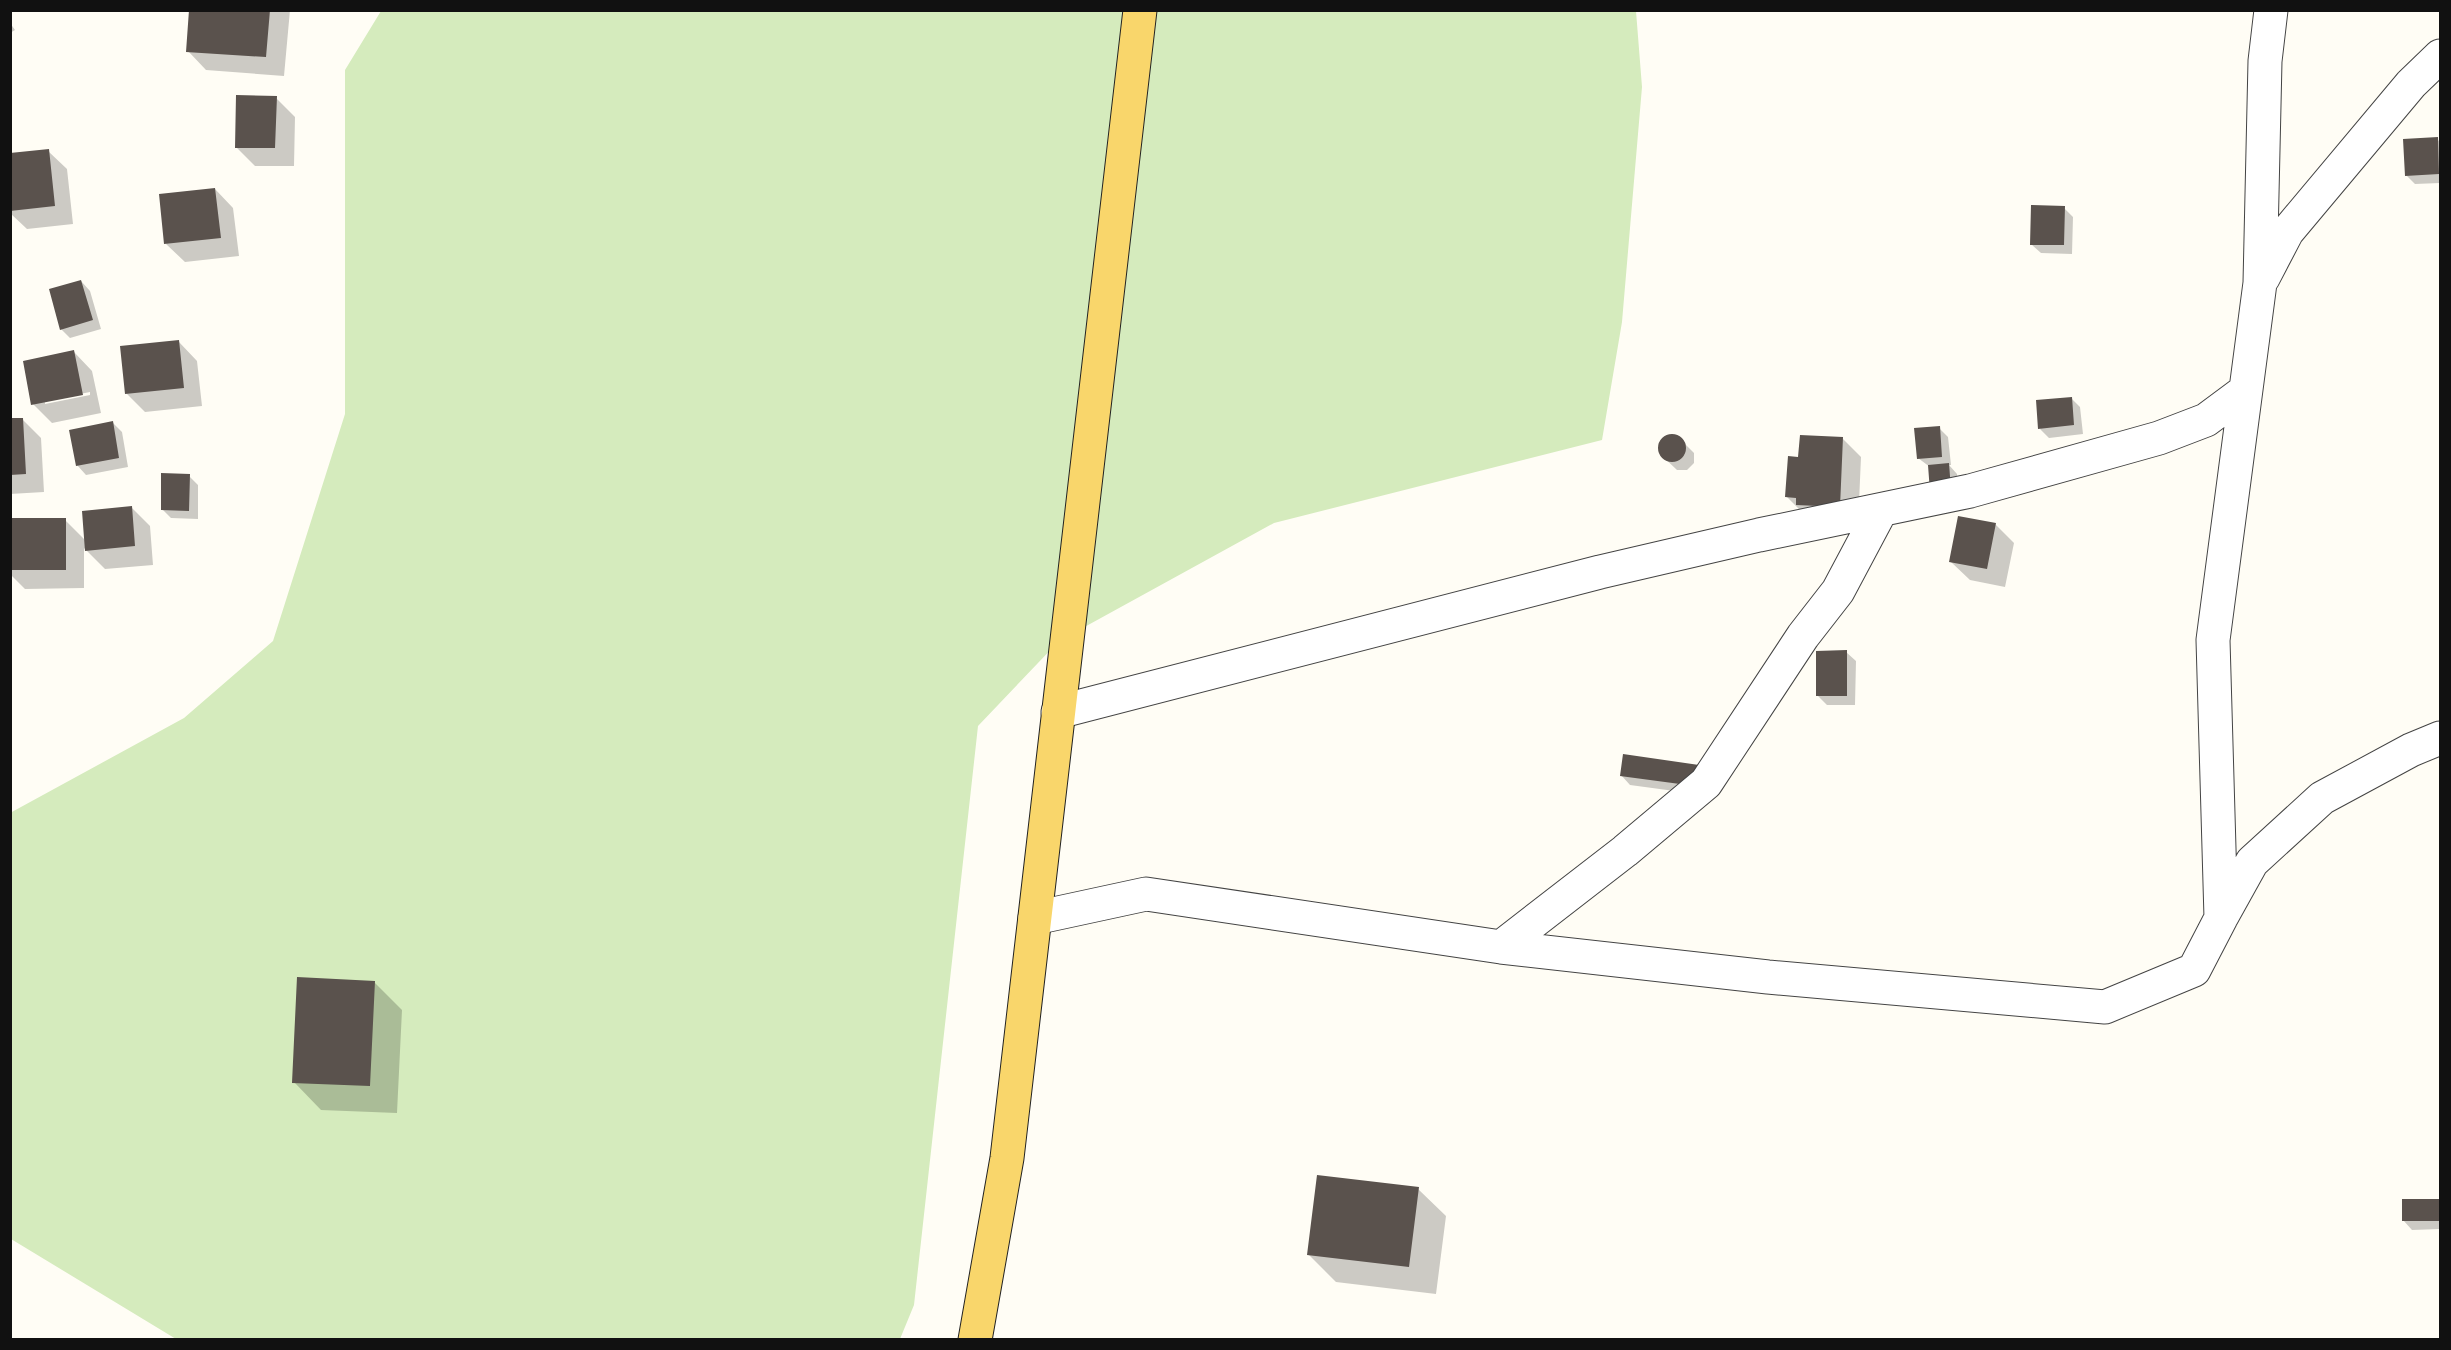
<svg xmlns="http://www.w3.org/2000/svg" width="2451" height="1350" viewBox="0 0 2451 1350" font-family="Lora,serif">
<rect width="100%" height="100%" fill="#fffdf5"/>
<path fill="#d5ebbd" d="M381,11H1636L1642,87L1622,322L1602,440L1274,523L1059,641L978,726L914,1305L900,1339H176L11,1239L10,813L184,718L273,641L345,414V70Z"/>
<path fill="#0003" fill-rule="evenodd" d="M191,10H290L284,76L206,70L188,51Z
M10,23L15,30L10,33Z
M276,98L295,117L294,166H255L236,147Z
M2437,139L2440,142V183L2415,184L2406,175Z
M48,151L67,169L73,224L27,229L10,213V155Z
M215,189L233,208L239,256L185,262L166,244Z
M2064,208L2073,217L2072,254L2041,253L2031,244Z
M81,281L90,291L101,329L70,338L61,329Z
M179,342L197,361L202,406L145,412L126,393Z
M74,352L92,371L101,413L52,423L33,404ZM90,392V395L45,404V401Z
M2071,398L2080,407L2083,434L2049,438L2040,429Z
M22,419L41,438L44,492L10,494V420Z
M113,423L122,432L128,467L86,475L77,465Z
M1939,428L1948,437L1951,465H1949L1957,474L1959,499L1930,467L1918,458Z
M1677,436L1694,453V463L1687,470H1677L1660,454V444L1667,437Z
M1842,438L1861,457L1858,526L1806,516L1787,497L1800,458Z
M189,476L198,485V519L171,518L162,509Z
M131,507L150,526L153,565L105,569L84,548V588L25,589L10,574V520H65L85,540Z
M1995,524L2014,543L2005,587L1970,580L1951,562Z
M1846,652L1856,661L1855,705H1827L1818,696Z
M1698,766L1704,795L1630,785L1621,775Z
M374,982L402,1010L397,1113L321,1110L294,1082Z
M1418,1189L1446,1216L1436,1294L1336,1282L1308,1254Z
M2440,1200V1229L2412,1230L2403,1220V1201Z"/>
<path fill="#5a524d" d="M189,10H270L266,57L186,52Z
M236,95L277,96L275,148H235Z
M2438,137L2439,174L2405,176L2403,139Z
M49,149L55,206L10,211V153Z
M215,188L221,238L164,244L159,194Z
M2031,205L2065,206L2064,245H2030Z
M81,280L93,320L60,330L49,289Z
M179,340L184,388L125,394L120,346Z
M74,350L83,395L31,405L23,361Z
M2072,397L2074,425L2038,429L2036,400Z
M10,418H23L26,474L10,475Z
M113,421L119,458L76,466L69,430Z
M1940,426L1942,457L1917,459L1914,428Z
M1658 448a14 14 0 1 1 28 0a14 14 0 1 1-28 0Z
M1800,435L1843,437L1840,507L1796,505V498L1785,497L1788,456L1798,457Z
M1949,463L1951,490L1930,492L1928,465Z
M161,473L190,474L189,511L161,510Z
M132,506L135,546L85,551L82,511Z
M1958,516L1996,523L1987,569L1949,562Z
M10,518H66V570H10Z
M1847,650V696H1816V651Z
M1623,754L1699,765L1695,786L1620,776Z
M297,977L375,981L370,1086L292,1083Z
M1317,1175L1419,1187L1409,1267L1307,1255Z
M2402,1199H2440V1221H2402Z"/>
<g fill="none" stroke-linecap="round" stroke-linejoin="round">
<defs>
<path id="minor" d="M2263,278L2287,232L2411,84L2440,56
M1058,712L1600,572L1759,535L1970,491L2159,438L2206,420L2245,391
M2222,916L2252,862L2322,798L2411,750L2440,738
M1035,918L1146,894L1501,947L1768,977L2105,1007L2194,970L2221,918L2213,640L2260,283L2265,61L2271,10
M1501,947L1625,851L1706,783L1803,636L1838,591L1880,512"/>
<path id="major" d="M975,1340L1007,1158L1140,10"/>
</defs>
<use href="#minor" stroke="#444" stroke-width="35"/>
<use href="#major" stroke="#222" stroke-width="35"/>
<use href="#minor" stroke="#fff" stroke-width="33"/>
<use href="#major" stroke="#f9d66b" stroke-width="33"/>
</g>
<rect width="2451" height="1350" fill="none" stroke="#111111" stroke-width="24"/>
</svg>
